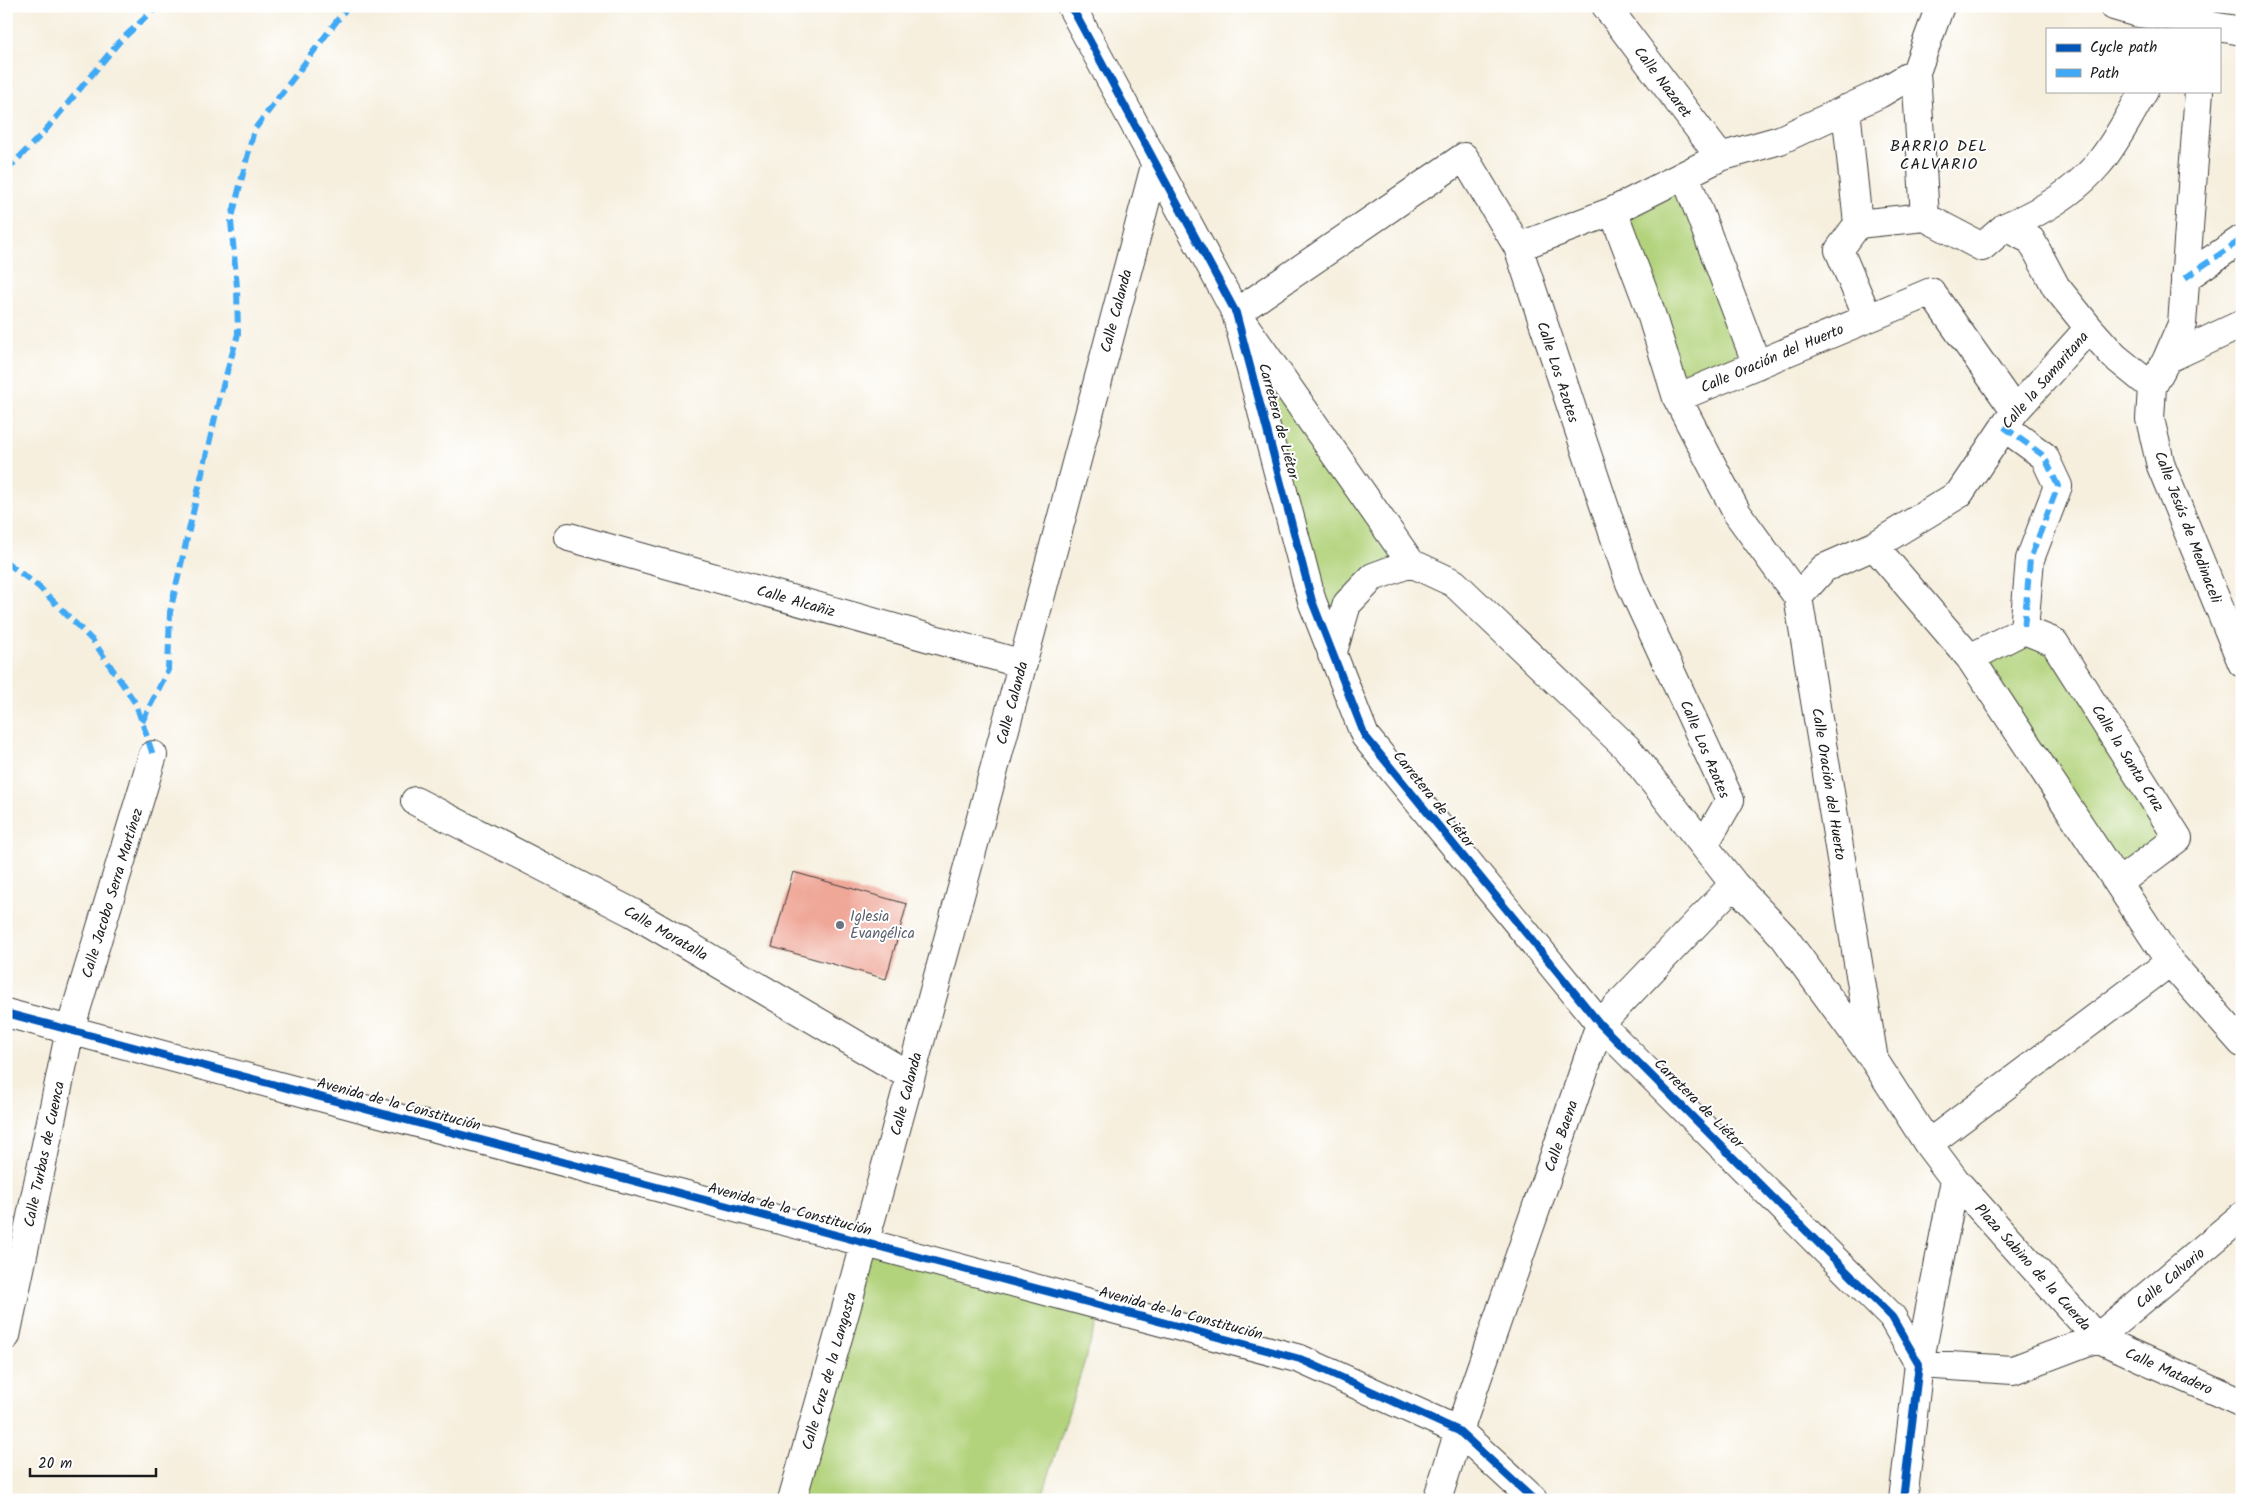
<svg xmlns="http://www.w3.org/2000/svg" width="2248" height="1506" viewBox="0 0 2248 1506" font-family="Kalam,sans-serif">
<rect width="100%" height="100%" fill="#fff"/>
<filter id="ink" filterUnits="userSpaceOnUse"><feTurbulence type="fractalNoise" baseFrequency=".02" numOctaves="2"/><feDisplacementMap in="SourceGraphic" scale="10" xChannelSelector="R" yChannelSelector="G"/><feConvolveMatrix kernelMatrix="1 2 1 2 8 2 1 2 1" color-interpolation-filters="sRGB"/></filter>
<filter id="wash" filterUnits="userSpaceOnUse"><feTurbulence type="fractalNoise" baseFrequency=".0096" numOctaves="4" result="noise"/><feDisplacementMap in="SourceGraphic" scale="20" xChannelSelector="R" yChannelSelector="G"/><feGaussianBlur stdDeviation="1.12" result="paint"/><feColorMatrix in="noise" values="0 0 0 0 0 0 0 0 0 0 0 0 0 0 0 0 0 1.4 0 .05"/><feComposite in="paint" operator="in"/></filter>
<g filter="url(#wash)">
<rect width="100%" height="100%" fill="#f6efde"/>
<path fill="#b2d37b" stroke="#67784c" d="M1685,175L1757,365L1677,398L1613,211Z
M1236,313L1411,563L1373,577L1332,655Z
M2024,630L2054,642L2178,838L2118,883L1970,658Z
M865,1243L1102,1306L1041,1500H792Z"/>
<g id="blocks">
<path fill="#efa798" d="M793,872L907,904L886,979L772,947Z"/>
</g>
</g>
<g filter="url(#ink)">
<use href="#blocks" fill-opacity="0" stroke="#3d3c39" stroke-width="1"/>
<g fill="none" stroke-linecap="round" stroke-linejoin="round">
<defs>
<path id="minor" d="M1071,6L1236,313L1312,601L1365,736L1600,1024L1892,1317L1919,1364L1903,1500
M1606,6L1720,157
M2114,6L2138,13L2186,18L2212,26L2242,31
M1916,72L1925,217
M2199,91L2182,324L2167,359L2152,387L2150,419L2161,466L2242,663
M1846,109L1858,224L1839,250L1868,318
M1685,175L1757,365
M1613,211L1648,304L1677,398L1737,513L1798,597L1874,1060L1928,1144L1955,1180
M1858,224L1925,217L1982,247L2005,227L2031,240L2056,287L2089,328
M2005,227C2039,213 2075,192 2099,163C2116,143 2130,114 2144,91
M1518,247L1613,211L1720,157L1780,140L1879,94L1916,72L1940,6
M2185,278L2242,239
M2167,359L2240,325L2242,327
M1677,398L1931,292L2015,411
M2004,427L2044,456L2058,486L2030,559L2024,630
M569,537L1023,664
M1874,546L1970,658L2170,962L2242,1043
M1411,563L1236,313L1464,157L1518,247L1630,583L1730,800L1704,845
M1798,597L1824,568L1874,546L1959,494L2015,411L2089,328L2114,356L2152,387
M1332,655L1347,604L1373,577L1411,563L1454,583L1627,748L1734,884L1784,937L1871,1056
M1970,658L2024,630L2054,642L2178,838L2118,883
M415,801L633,913L910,1076
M6,1013L1300,1359L1459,1431L1534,1500
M1928,1144L2170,962
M1955,1180L2097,1338L2013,1370L1919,1364Z
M2242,1216L2097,1338L2242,1403
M6,1336L70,1030L153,755
M792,1500C919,1055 1038,608 1156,162
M1437,1500L1459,1431L1600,1024L1734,884"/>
</defs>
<use href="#minor" stroke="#3d3c39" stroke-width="30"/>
<use href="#minor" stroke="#fff" stroke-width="28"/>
<path stroke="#3fa9f5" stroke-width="6" stroke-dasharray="12 6" stroke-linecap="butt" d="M6,171L44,132L119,42L158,6
M2185,278L2242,239
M2004,427L2044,456L2058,486L2030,559L2024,630
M6,562L38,586L94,642L136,704L153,755
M142,722L168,670L170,612L220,396L238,334L237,287L231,221L254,130L348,6"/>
<defs>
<path id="cycleway" d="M1071,6L1236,313L1312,601L1365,736L1600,1024L1892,1317L1919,1364L1903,1500
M6,1013L1300,1359L1459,1431L1534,1500"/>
</defs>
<use href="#cycleway" stroke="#fff" stroke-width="11"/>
<use href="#cycleway" stroke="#0057b8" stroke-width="8"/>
</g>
</g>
<circle fill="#6b7280" stroke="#fff" stroke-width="2" cx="840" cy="925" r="5"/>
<g text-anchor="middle" stroke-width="4" stroke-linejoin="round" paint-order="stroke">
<g font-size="15" fill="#1c1c1c" stroke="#fff">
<text transform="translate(1663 82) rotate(53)" y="5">Calle Nazaret</text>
<text transform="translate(1116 311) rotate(-75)" y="5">Calle Calanda</text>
<text transform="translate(1772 358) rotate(-23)" y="5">Calle Oración del Huerto</text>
<text transform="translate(1558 372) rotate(72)" y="5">Calle Los Azotes</text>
<text transform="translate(2045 380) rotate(-49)" y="5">Calle la Samaritana</text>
<text transform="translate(1279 421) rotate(75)" y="5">Carretera de Liétor</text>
<text transform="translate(2188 527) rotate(69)" y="5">Calle Jesús de Medinaceli</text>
<text transform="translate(796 601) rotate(16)" y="5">Calle Alcañiz</text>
<text transform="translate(1012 703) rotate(-75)" y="5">Calle Calanda</text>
<text transform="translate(1705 749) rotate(67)" y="5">Calle Los Azotes</text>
<text transform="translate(2128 758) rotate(58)" y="5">Calle la Santa Cruz</text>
<text transform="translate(1829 784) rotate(81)" y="5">Calle Oración del Huerto</text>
<text transform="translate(1434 799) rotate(51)" y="5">Carretera de Liétor</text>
<text transform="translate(112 893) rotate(-73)" y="5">Calle Jacobo Serra Martínez</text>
<text transform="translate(666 933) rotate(30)" y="5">Calle Moratalla</text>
<text transform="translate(906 1094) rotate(-75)" y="5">Calle Calanda</text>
<text transform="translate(1699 1103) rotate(45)" y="5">Carretera de Liétor</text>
<text transform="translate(399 1104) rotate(15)" y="5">Avenida de la Constitución</text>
<text transform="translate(1561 1136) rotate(-71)" y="5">Calle Baena</text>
<text transform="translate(44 1154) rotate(-78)" y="5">Calle Turbas de Cuenca</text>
<text transform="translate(790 1209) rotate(15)" y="5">Avenida de la Constitución</text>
<text transform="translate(2033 1267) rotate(48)" y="5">Plaza Sabino de la Cuerda</text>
<text transform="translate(2170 1278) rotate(-40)" y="5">Calle Calvario</text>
<text transform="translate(1181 1313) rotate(15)" y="5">Avenida de la Constitución</text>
<text transform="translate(829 1371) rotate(-74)" y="5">Calle Cruz de la Langosta</text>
<text transform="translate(2169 1371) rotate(24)" y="5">Calle Matadero</text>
</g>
<g font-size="15" fill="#5b616d" stroke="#fff" text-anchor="start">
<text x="850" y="921">Iglesia<tspan x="850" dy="17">Evangélica</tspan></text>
</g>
<g font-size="16" letter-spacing="1" fill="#1c1c1c" stroke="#fff">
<text x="1939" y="151">BARRIO DEL<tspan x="1939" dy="18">CALVARIO</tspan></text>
</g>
</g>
<rect width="2248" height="1506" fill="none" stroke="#fff" stroke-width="25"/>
<rect x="2046" y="28" width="175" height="65" fill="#ffffff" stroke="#a4a4a4"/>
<rect x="2056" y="44" width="25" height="8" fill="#0057b8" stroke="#a4a4a4"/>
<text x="2090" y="52" font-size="15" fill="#1c1c1c">Cycle path</text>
<rect x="2056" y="69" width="25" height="8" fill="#3fa9f5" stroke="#a4a4a4"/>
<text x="2090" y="78" font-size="15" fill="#1c1c1c">Path</text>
<path d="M30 1468v8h126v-8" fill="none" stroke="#1c1c1c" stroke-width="2.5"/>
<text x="38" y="1468" font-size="15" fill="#1c1c1c" stroke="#ffffff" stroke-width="4" paint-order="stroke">20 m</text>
</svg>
